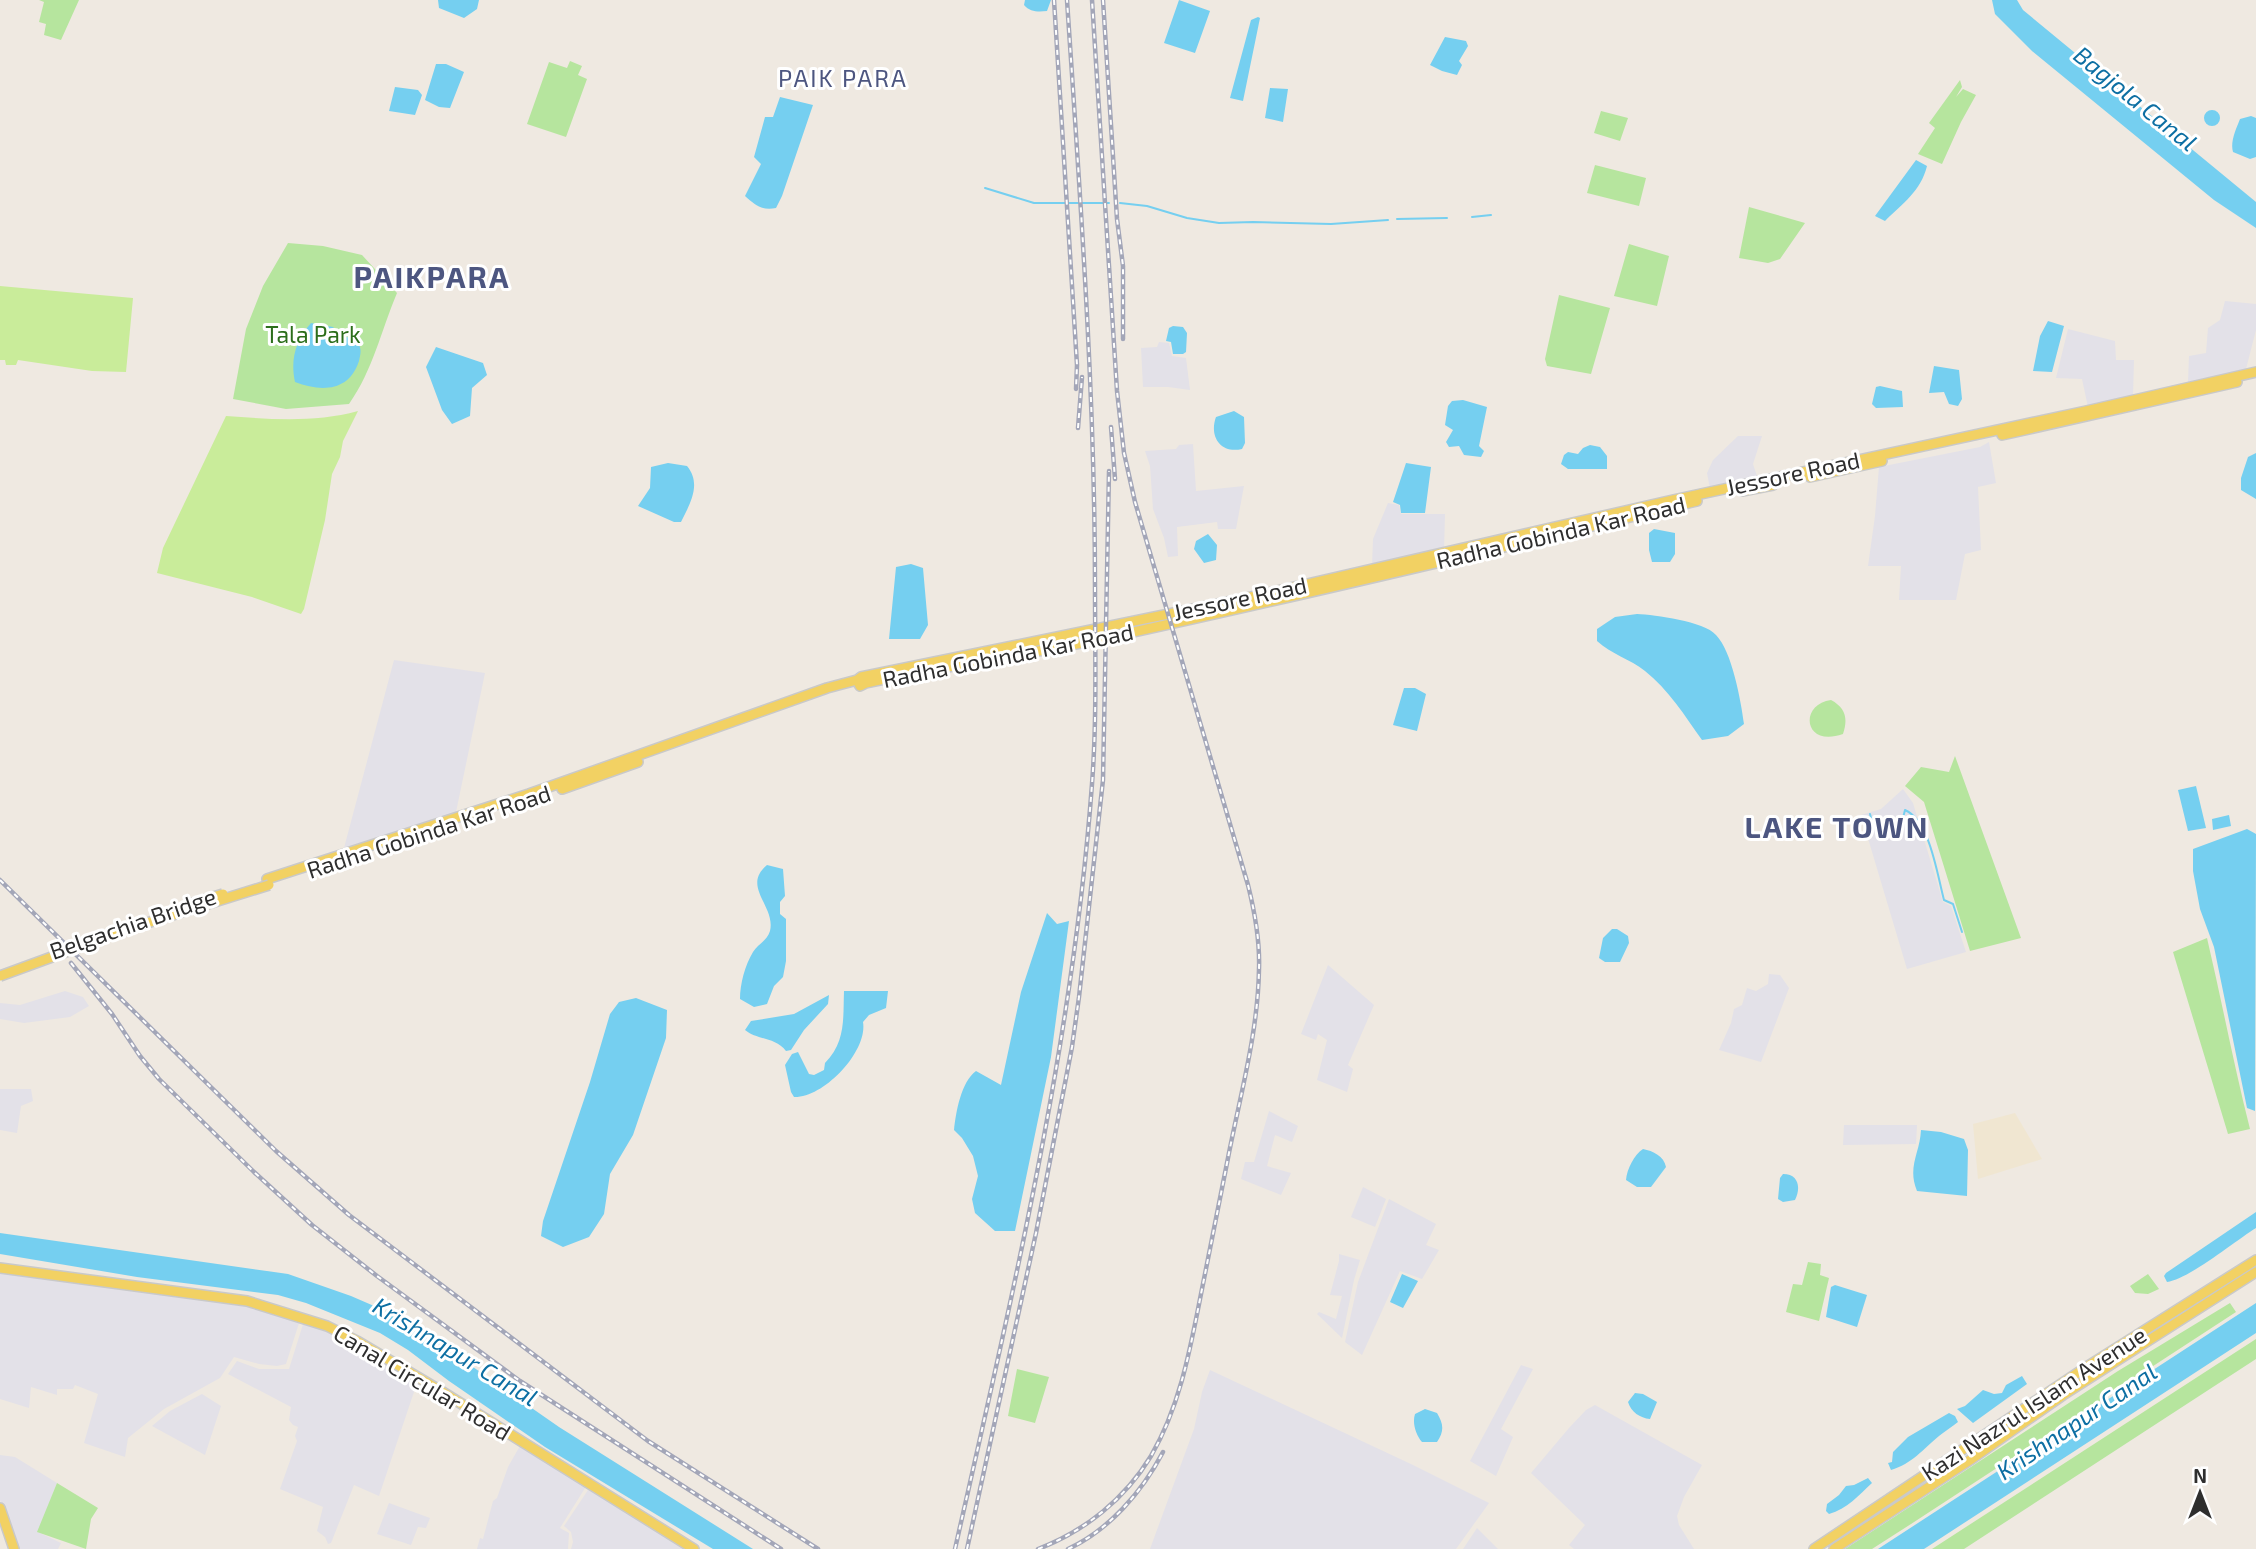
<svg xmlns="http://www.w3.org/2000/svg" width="2256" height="1549" viewBox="0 0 2256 1549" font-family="'Exo 2',sans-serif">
<rect width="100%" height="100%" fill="#efe9e1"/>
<path fill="#e3e1e8" d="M2225,301L2256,304V330L2246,369L2188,382L2189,356L2206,353L2208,328L2220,320Z
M2068,329L2115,341L2116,360H2134L2133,396L2088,407L2082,379L2056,378Z
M1159,342L1169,343L1172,356L1186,358L1190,390L1168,387H1143L1141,348L1157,347Z
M1738,436H1762L1753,464L1758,479L1710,489L1707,473L1713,460Z
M1989,442L1996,483L1978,487L1981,550L1965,554L1956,600H1899L1901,566H1868L1875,516L1879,467L1980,447Z
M1193,444L1196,491L1244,486L1236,529H1218L1217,522L1177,527L1178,556L1168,557L1164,538L1153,509L1150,466L1145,451L1176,449L1179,445Z
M1388,503L1399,505L1401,514H1445L1444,551L1372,567L1373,539Z
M394,660L485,673L456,812L344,848Z
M1903,789L1913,803L1943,902L1951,906L1966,952L1907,969L1861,815L1881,809Z
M1328,965L1374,1005L1348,1065L1353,1069L1347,1092L1317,1080L1327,1040L1318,1034L1316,1040L1301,1034Z
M1769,974L1780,975L1789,988L1761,1062L1719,1050L1731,1023L1734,1009L1742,1005L1747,988L1756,991L1768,984Z
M65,991L83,997L89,1006L70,1017L24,1023L0,1019V1003L20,1005Z
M0,1089H31L33,1101L21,1106L17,1133L0,1130Z
M1269,1111L1298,1126L1292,1142L1275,1135L1267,1166L1291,1173L1281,1195L1241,1179L1245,1162H1254Z
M1844,1125H1917L1916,1144L1843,1145Z
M1363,1187L1386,1199L1375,1227L1351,1217Z
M1389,1199L1436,1224L1426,1245L1439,1250L1422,1279L1400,1271L1362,1355L1345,1342L1358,1282Z
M1339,1254L1360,1260L1354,1280L1342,1338L1317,1314L1319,1312L1336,1319L1342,1296L1330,1295L1339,1261Z
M0,1271L246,1304L300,1320L286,1364L277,1366L259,1364L234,1357L220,1378L164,1409L128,1438L125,1457L84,1443L98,1394L75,1385L73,1389H57V1395L31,1387L29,1408L0,1399Z
M304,1321L334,1331L418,1380L379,1496L354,1485L331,1543L328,1544L325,1537L317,1531L323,1507L280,1489L297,1441L295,1436L298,1427L293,1425L289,1420L291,1407L228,1374L237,1361L259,1369H289Z
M1521,1365L1533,1369L1501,1429L1513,1437L1496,1476L1470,1461Z
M1210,1370L1413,1465L1489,1503L1456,1549H1150L1194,1429L1202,1392Z
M202,1394L221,1406L205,1455L152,1426L170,1411Z
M1595,1405L1702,1465L1684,1497L1677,1516L1679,1525L1694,1549H1574L1569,1545L1585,1525L1531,1473L1569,1428L1586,1410Z
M521,1444L587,1485L560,1528L569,1533L568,1549H477L480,1538L483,1539L493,1501L497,1498L508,1467Z
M0,1455L15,1457L57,1483L38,1532L61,1543L58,1549H17L0,1500Z
M590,1487L690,1549H571L573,1542L571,1532L564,1526Z
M389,1503L430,1518L426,1528L418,1527L411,1545L377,1534Z
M1477,1528L1498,1549H1463Z"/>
<path fill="#f0e6d1" d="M2015,1113L2042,1159L1978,1179L1973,1124Z"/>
<path fill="#b6e59e" d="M39,0H79L61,40L44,35L46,24L39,22L44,2Z
M570,61L582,66L578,75L587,79L566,137L527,124L549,62L567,68Z
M1960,80L1962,87L1956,97L1963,89L1976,95L1961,122L1942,164L1918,154L1935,128L1929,123Z
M1601,111L1628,118L1620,141L1594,133Z
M1595,165L1646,178L1639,206L1587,193Z
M1749,207L1805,223L1780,259L1768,263L1739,258Z
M288,243L323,246L362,255L397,293C381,331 373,370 349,404L286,409L233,399L246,329L263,286Z
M1629,244L1669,256L1657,306L1614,296Z
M1559,295L1610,308L1591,374L1547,366L1545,359Z
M1831,700C1846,708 1848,719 1843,734C1803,748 1799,704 1831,700Z
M1955,756L2021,938L1970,951L1924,802L1905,786L1921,767L1949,772Z
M2207,938C2222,1002 2234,1066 2250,1129L2228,1134L2173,952Z
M1808,1262L1821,1264L1820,1275L1829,1278L1819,1321L1786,1312L1793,1284L1802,1285Z
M2148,1274L2159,1289L2148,1294L2135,1293L2130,1286Z
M2230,1303L2236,1312L1911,1524L1872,1549H1845L2118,1371Z
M2256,1339V1359L1964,1549H1932Z
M1017,1369L1049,1377L1035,1423L1008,1416Z
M57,1483L98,1508L91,1519L86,1549L37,1532Z"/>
<path fill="#c9ec9a" d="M0,286L133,298L126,372L92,371L18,360L16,365H6L5,360H0Z
M358,411L343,441L340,457L332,474L325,520L304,609L301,614L252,597L157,573L163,548L226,416C270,419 314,423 358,411Z"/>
<path fill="#75cff0" d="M438,0H479L477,9L464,18L439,8Z
M1025,0H1051L1047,11C1038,12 1030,12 1024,5Z
M1179,0L1210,11L1195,53L1164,43Z
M1992,0H2017L2023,10L2256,202V228L2214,200L2032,51L1995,14Z
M1258,17L1260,18L1243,101L1230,98L1251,20Z
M1445,37L1466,41L1468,46L1459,61L1462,65L1457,75L1442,71L1430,65Z
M436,64H446L464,72L450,108L439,107L425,100Z
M395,87L418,90L422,95L415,115L389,111Z
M1270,88L1288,89L1283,122L1265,118Z
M780,97L813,105L782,196L776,208C762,211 755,205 745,196L761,164L754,157L765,117H773Z
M2204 118a8 8 0 1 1 16 0a8 8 0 1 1-16 0Z
M2251,116L2256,118V157L2250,159L2233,152C2230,142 2236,129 2240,119Z
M1916,160L1927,166C1921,191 1902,204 1885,221L1875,216Z
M2048,321L2064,326L2052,372L2033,371L2040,336Z
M311,323L333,327C342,339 354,336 359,345C362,351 360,355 359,361C349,392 321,392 295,382C290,359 296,340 311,323Z
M1173,326L1183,327L1187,333L1186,352L1183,354H1173L1171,342L1166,341L1169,328Z
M436,347L483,363L487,375L472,388L470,416L452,424L442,410L426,367Z
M1934,366L1959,370L1962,399L1958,406L1949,404L1944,392L1929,393Z
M1880,386L1902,391L1903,407L1876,408L1872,404L1876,387Z
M1463,400L1487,407L1479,446L1484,451L1481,457L1464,455L1459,446L1449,447L1446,442L1453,430L1445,425L1448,406L1452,401Z
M1234,411L1244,417L1245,443L1242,449C1220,454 1209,436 1216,417Z
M1590,445L1600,447L1607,456V469H1568L1561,464L1564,455L1568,452L1578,454L1583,448Z
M2256,453V499L2241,490V478L2248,457Z
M668,463L687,466C702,484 690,504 681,522H674L638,506L650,488L651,467Z
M1406,463L1431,467L1425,513H1401L1400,505L1393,502Z
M1654,529L1675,533V554L1670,562H1652L1649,550V533Z
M1208,534L1217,545L1216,560L1204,563L1194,549L1196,541Z
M911,564L923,568L928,625L920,639H889L896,567Z
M1637,614C1655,615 1704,621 1716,635C1732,651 1741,701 1744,724L1728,736L1702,740C1685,716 1668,689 1645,671C1630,659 1611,654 1597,641V629L1615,617Z
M1404,688H1415L1426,694L1417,731L1393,725Z
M2196,786L2206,828L2188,831L2178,790Z
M2229,815L2231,826L2213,830L2212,819Z
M2247,829L2256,834L2255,1111L2247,1108L2214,947L2200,909L2193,871V849Z
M767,865L783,869L785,896L780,902V914L786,919V961L783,977L774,986L767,1004L754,1007L740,999C740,984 745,965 753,952C758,944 767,941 770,931C776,906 741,887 767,865Z
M1047,913L1057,924L1069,921L1051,1057L1015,1231H995L975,1213L972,1199L978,1176L973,1156L962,1138L954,1130C956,1112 961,1082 976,1071L1001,1085L1021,992Z
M1612,929H1617L1628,936L1629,943L1620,962H1605L1599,958L1603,938Z
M844,991H888L886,1008L869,1015L863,1022C868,1051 824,1098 794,1097L791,1092L785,1065L792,1054L798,1052L809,1074L814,1075L824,1070L825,1063C846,1042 843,1018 844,991Z
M829,995L828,1004L804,1030L791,1050L786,1051C775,1037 757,1040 745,1030L751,1021L794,1014Z
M636,998L667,1010L666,1038L633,1135L610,1174L604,1214L589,1237L563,1247L541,1236L543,1221L590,1082L610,1014L619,1002Z
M1921,1130L1941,1132L1964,1139L1968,1150L1967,1196L1917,1191C1907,1167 1920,1153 1921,1130Z
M1643,1149C1653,1151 1664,1156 1666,1167L1651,1187H1637L1626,1180C1627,1169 1634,1155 1643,1149Z
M1783,1174C1799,1174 1801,1188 1795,1200L1783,1202L1778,1199L1780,1178Z
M2256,1212V1228C2235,1241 2189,1279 2167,1282L2164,1276L2166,1273Z
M0,1233L288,1274L351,1296L381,1309L437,1342L559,1427L753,1549H713L545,1447L449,1381L408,1350L380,1333L306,1303L278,1295L137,1277L0,1254Z
M1402,1274L1418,1281L1403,1308L1390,1302Z
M1835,1285L1867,1295L1857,1327L1826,1317L1831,1287Z
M2256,1303V1333L1924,1549H1878Z
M2022,1376L2027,1384L1973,1423L1957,1409L1965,1406L1983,1390L1994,1394L2002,1393L2006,1385Z
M1635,1393L1643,1394L1657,1402L1650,1419C1640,1418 1631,1412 1628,1402Z
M1425,1409L1437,1413C1444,1425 1444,1431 1437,1442H1422C1416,1435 1412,1423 1415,1414Z
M1949,1413L1955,1416L1958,1422C1952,1427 1945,1431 1939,1436C1923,1449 1912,1464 1891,1470L1888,1463L1892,1462L1893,1452L1908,1437Z
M1868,1478L1872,1483C1859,1495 1847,1509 1829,1514L1826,1511L1827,1504L1839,1495L1846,1486L1854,1485Z"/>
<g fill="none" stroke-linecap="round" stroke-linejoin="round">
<path stroke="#75cff0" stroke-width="2" d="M985,188L1034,203H1109
M1120,203L1147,206L1187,218L1219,223L1253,222L1331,224L1388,220
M1472,217L1491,215
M1397,219L1447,218
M1870,814L1872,822L1879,825L1903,818L1905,810C1930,821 1937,874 1944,900L1953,904L1962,932"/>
<defs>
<path id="major" d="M2002,435L2237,382
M1810,477L1882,461
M1742,491L1773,485
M866,683L860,686L857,680L861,677L1242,599L1673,500L2086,411L2256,372
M866,683C950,664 1036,654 1120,635C1313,593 1505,547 1697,501
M562,789L638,762
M267,879L529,794L827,688L857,680
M0,1268L247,1301L327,1326L357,1341L441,1391L694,1549
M0,1508L14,1549
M1814,1549L2088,1366L2256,1260
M1834,1549L1970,1460L2063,1395L2256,1272"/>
</defs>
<use href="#major" stroke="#c9c9c9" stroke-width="12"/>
<use href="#major" stroke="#f2d163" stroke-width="9"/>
<defs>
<path id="rail" d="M1054,0L1077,365L1076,389
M1103,0L1117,219L1123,266V339
M1111,427L1115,479
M1078,428L1082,377
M0,880L276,1151L349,1215L648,1441L818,1549
M71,963L112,1014L140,1056L159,1079L254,1172L312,1225L377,1276L520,1381L781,1549
M955,1549C1012,1296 1073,1043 1092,784C1097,719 1095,653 1095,588C1095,392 1080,196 1067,0
M967,1549L1036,1233L1072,1047L1079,997L1103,780L1109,471
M1038,1549C1085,1531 1125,1499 1151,1456C1180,1406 1190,1350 1201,1294C1210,1249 1219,1204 1228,1158C1240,1096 1258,1033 1259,969C1260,941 1255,913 1248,885L1135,502L1124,453L1117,391L1092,0
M1068,1549C1109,1530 1142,1492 1163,1452"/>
</defs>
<use href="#rail" stroke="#a3a6b8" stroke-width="4.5"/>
<use href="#rail" stroke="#fff" stroke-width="2" stroke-dasharray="5" stroke-linecap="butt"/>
<defs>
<path id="major-bridge" d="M187,905L223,894
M0,976L131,928L269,885"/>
</defs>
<use href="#major-bridge" stroke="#c9c9c9" stroke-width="12" stroke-linecap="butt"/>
<use href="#major-bridge" stroke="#f2d163" stroke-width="9"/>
</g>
<g text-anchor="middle" stroke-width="6" stroke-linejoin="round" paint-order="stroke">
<g font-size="23" fill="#2c6e1b" stroke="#fff">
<text x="313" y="343">Tala Park</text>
</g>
<g font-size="23" fill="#2e2e2e" stroke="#fff">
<text transform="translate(1793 474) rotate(-12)" y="8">Jessore Road</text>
<text transform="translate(1561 533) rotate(-13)" y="8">Radha Gobinda Kar Road</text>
<text transform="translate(1240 599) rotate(-12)" y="8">Jessore Road</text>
<text transform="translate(1008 656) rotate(-11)" y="8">Radha Gobinda Kar Road</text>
<text transform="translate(429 832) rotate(-18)" y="8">Radha Gobinda Kar Road</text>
<text transform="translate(133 924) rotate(-19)" y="8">Belgachia Bridge</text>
<text transform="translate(422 1383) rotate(31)" y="8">Canal Circular Road</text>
<text transform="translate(2034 1404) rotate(-33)" y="8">Kazi Nazrul Islam Avenue</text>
</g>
<g font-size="24" letter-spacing="2" fill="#4d5680" stroke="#fff">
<text x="843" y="87">PAIK PARA</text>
</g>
<g font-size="24" font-style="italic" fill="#0d6fa3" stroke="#fff">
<text transform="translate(2135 99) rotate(39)" y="8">Bagjola Canal</text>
<text transform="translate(455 1352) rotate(31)" y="8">Krishnapur Canal</text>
<text transform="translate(2077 1422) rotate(-34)" y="8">Krishnapur Canal</text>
</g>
<g font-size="30" font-weight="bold" letter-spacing="2" fill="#4d5680" stroke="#fff">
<text x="432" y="288">PAIKPARA</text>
<text x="1837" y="838">LAKE TOWN</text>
</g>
</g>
<g transform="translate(2200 1493)" stroke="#ffffff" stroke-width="5" paint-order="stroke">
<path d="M0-5L12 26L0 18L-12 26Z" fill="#2e2e2e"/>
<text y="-10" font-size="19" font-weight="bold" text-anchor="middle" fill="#2e2e2e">N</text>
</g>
</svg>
